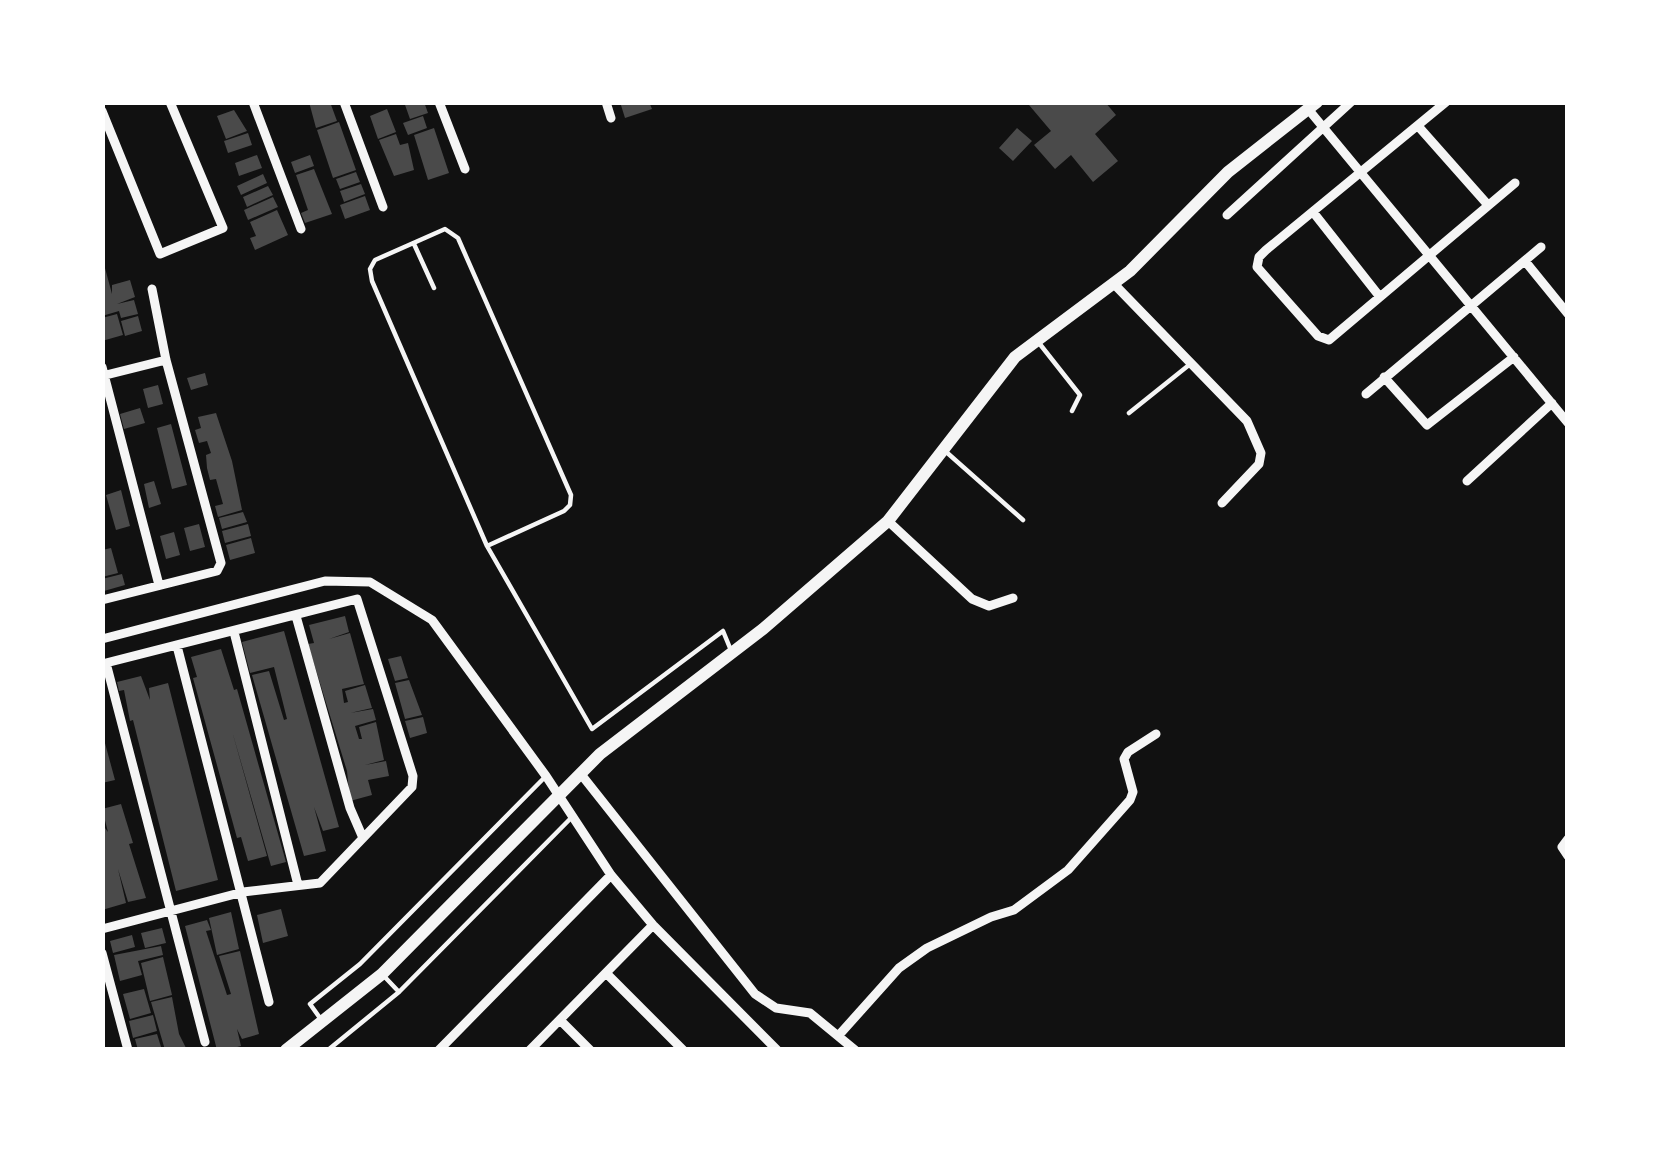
<svg xmlns="http://www.w3.org/2000/svg" width="1670" height="1152" viewBox="0 0 1670 1152" font-family="'Varela Round',sans-serif">
<rect width="100%" height="100%" fill="#111"/>
<path fill="#4a4a4a" d="M309,102H330L337,121L316,128Z
M404,102H424L428,113L410,119Z
M620,102H649L652,109L625,118Z
M1033,102H1105L1116,115L1095,134L1118,161L1093,182L1071,155L1055,169L1034,145L1051,131L1029,105Z
M387,109L396,132L378,139L370,116Z
M234,110L247,131L226,139L217,116Z
M423,116L427,128L408,135L403,123Z
M339,122L356,170L333,178L317,130Z
M434,128L449,173L428,180L414,135Z
M1017,128L1032,141L1013,161L999,148Z
M248,133L252,145L228,153L224,141Z
M396,134L400,145L408,143L414,170L394,176L379,140Z
M257,155L262,168L239,176L235,163Z
M310,155L314,166L295,173L291,162Z
M314,169L332,214L305,223L301,213L308,210L296,175Z
M356,172L360,182L340,189L336,179Z
M263,174L267,183L241,195L237,186Z
M361,184L365,194L344,202L340,191Z
M268,186L273,195L247,207L243,197Z
M365,196L370,210L345,219L340,205Z
M273,197L278,207L248,220L244,210Z
M277,210L288,235L255,250L250,238L256,236L250,222Z
M102,257L112,294V285L130,280L135,297L117,304L134,300L138,314L121,318L119,311L102,316Z
M117,314L123,335L102,341V318Z
M138,316L142,331L125,336L121,321Z
M205,373L208,385L191,390L187,378Z
M158,385L163,404L148,408L143,389Z
M140,408L145,423L124,429L120,414Z
M216,413L232,461L242,510L218,517L215,506L223,504L216,479L210,480L207,468L206,455L211,453L207,441L199,443L195,430L201,428L198,417Z
M171,424L187,485L172,489L157,428Z
M154,481L161,504L149,508L144,484Z
M121,490L130,526L116,530L106,495Z
M243,512L247,522L222,529L219,518Z
M199,524L205,547L190,551L184,528Z
M248,524L251,536L225,543L222,531Z
M174,532L180,555L166,559L160,536Z
M251,538L255,553L230,560L226,545Z
M111,548L118,573L102,577V550Z
M122,574L125,585L104,591L102,579Z
M345,616L349,632L329,639L350,633L364,684L342,689L344,703L348,702L345,691L365,685L372,708L350,713L373,709L376,720L355,726L359,739H362L359,727L376,722L384,760L365,765L386,761L389,776L368,780L372,795L350,801L347,771L308,644L314,643L309,625Z
M284,631L339,827L323,831L314,807L326,851L304,856L252,675L269,671L284,720L287,719L274,667L250,673L242,642Z
M221,649L234,690L237,689L286,862L271,866L232,731L267,856L248,861L241,837L237,838L193,678L197,677L191,657Z
M401,656L408,678L395,681L388,659Z
M141,676L150,700L149,688L168,683L218,880L176,891L133,720L130,721L124,690L119,691L117,682Z
M409,680L422,715L405,719L395,683Z
M423,717L427,733L410,738L405,721Z
M102,732L115,780L102,783Z
M121,804L133,843L129,844L146,898L128,902L118,869L126,903L102,910V824L108,832L102,809Z
M281,909L288,936L263,943L257,915Z
M231,912L239,949L217,955L209,918Z
M207,920L211,930L206,931L227,995L231,994L219,956L240,951L259,1034L242,1039L237,1029L241,1046L226,1050H217L185,926Z
M162,928L166,943L145,948L141,933Z
M132,935L135,947L113,953L110,941Z
M161,946L163,955L138,961L142,975L120,981L114,955Z
M163,957L172,995L150,1001L141,963Z
M144,989L151,1013L130,1019L123,994Z
M172,997L179,1034L187,1050H165L151,1002Z
M153,1015L157,1031L133,1038L129,1021Z
M157,1034L162,1050H138L135,1039Z"/>
<g fill="none" stroke-linecap="round" stroke-linejoin="round">
<path stroke="#f5f5f5" stroke-width="4.5" d="M414,244L434,288
M1039,343L1080,395L1072,411
M1129,413L1189,365
M944,450L1023,520
M487,546L564,511L570,505L571,495L458,238L445,229L375,260L370,269L372,281L487,546L592,729L723,631L730,648
M382,974L399,992
M320,1018L310,1004L360,964L544,778
M328,1050L399,992L572,817"/>
<path stroke="#f5f5f5" stroke-width="9" d="M253,102L301,229
M344,102L383,207
M439,102L465,169
M606,102L611,118
M1446,102L1266,250L1259,257L1257,267L1318,336L1329,340L1515,183
M1308,109L1568,423
M102,111L160,254L223,228L170,102
M1418,126L1488,205
M1313,212L1380,297
M1227,215L1351,102
M1525,261L1568,314
M1114,284L1247,421L1261,453L1259,464L1222,503
M102,367L159,585
M102,376L166,360
M1384,377L1427,425L1514,357
M1366,394L1541,247
M1467,481L1552,403
M888,521L972,599L989,606L1013,598
M102,600L217,571L221,563L166,360L152,289
M296,616L350,808L363,838
M234,632L298,885
M102,639L325,581L370,582L432,620L546,776L611,875L653,925L777,1050
M177,646L269,1002
M106,663L205,1042
M102,664L357,599L413,776L412,787L320,883L243,892L102,929
M580,773L755,994L776,1008L810,1013L855,1050
M1568,839L1562,847L1568,856
M102,953L128,1050
M606,973L683,1050
M560,1020L590,1050
M839,1035L899,968L927,948L991,917L1014,910L1068,870L1130,800L1133,792L1124,759L1128,752L1156,734
M439,1050L611,875
M530,1050L653,925"/>
<path stroke="#f5f5f5" stroke-width="12" d="M286,1050L382,974L600,754L763,629L888,521L1015,357L1130,271L1228,172L1317,102"/>
</g>
<rect width="1670" height="1152" fill="none" stroke="#ffffff" stroke-width="210"/>
</svg>
